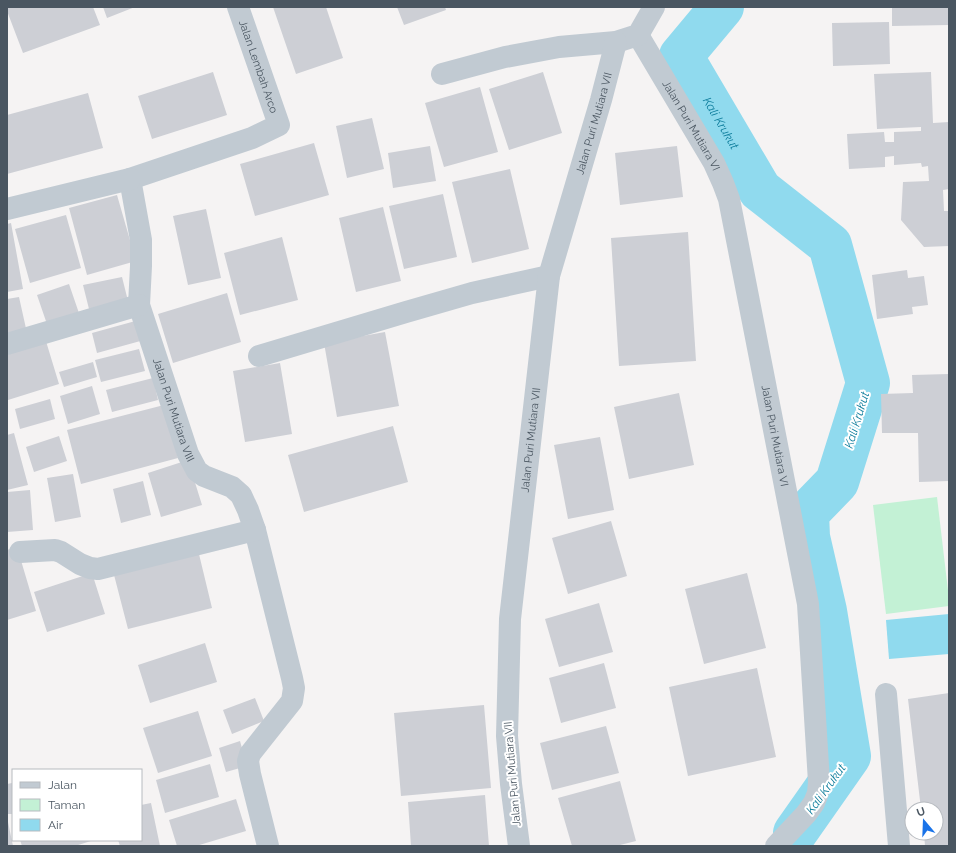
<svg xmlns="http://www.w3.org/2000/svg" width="956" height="853" viewBox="0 0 956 853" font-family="Raleway,sans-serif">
<rect width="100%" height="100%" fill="#f5f3f3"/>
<path fill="#c3f1d5" d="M937,497L949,599V606L886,614L873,505Z"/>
<path fill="#90daee" d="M949,614V654L889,659L886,620Z"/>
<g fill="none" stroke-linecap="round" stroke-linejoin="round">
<path stroke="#90daee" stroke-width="44" id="s1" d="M722,7L681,56L760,190L830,245L868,383L837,482L807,513L808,537L825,611L849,756L795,833"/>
</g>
<path fill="#cdcfd5" d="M7,7H93L100,25L23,53L7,11Z
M103,7H135L107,18Z
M273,7H326L343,58L296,74Z
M397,7H445L446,10L404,25Z
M892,7H949V25L892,26Z
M889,22L890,64L833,66L832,23Z
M213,72L227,115L152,139L138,96Z
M543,72L562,133L509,150L489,89Z
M931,72L933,123L949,122V189L943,190L944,211H949V246L924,247L901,220L903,182L929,181L928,166L922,167L921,163L894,165V156L885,157V167L849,169L847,134L884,132L885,142H894V132L921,131V127L877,129L874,74Z
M480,87L498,152L444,167L425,103Z
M88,93L103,148L7,174V115Z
M372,118L384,169L347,178L336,126Z
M314,143L329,195L255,216L240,164Z
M430,146L436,181L393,188L388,153Z
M677,146L683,197L620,205L615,153Z
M510,169L529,249L472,263L452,182Z
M443,194L457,257L404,269L389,206Z
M117,195L136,261L87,275L69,208Z
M383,207L401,281L356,292L339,218Z
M206,209L221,278L188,285L173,216Z
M66,215L81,268L30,283L15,229Z
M11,223L23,289L7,292V224Z
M688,232L696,361L619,366L611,238Z
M282,237L298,300L240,315L224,253Z
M907,270L908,278L924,276L928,305L912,307L913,314L877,319L872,275Z
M122,277L128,301L89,309L83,285Z
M69,284L81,319L49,330L37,295Z
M227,293L241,342L173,363L158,314Z
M19,297L27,333L7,337V299Z
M139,320L144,340L97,353L92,333Z
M385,332L399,406L337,417L324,343Z
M45,338L59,384L8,400L7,396V349Z
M139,349L145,371L101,382L95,360Z
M93,362L97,377L64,387L59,372Z
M280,363L292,434L245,442L233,371Z
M949,374V481L919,482L918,433H882L881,394L913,393L912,375Z
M153,378L158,400L112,412L106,390Z
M92,386L100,414L68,424L60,396Z
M679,393L694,465L629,479L614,407Z
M50,399L55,419L20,429L15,409Z
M164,405L178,458L81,484L67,430Z
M393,426L408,482L304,512L288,455Z
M14,433L28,485L7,490V435Z
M59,436L67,461L34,472L26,447Z
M600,437L614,510L568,519L554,445Z
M188,460L202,505L161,517L148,473Z
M73,474L81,517L55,522L47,478Z
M143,481L151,515L121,523L113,489Z
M30,490L33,530L7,532V492Z
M611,521L627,576L568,594L552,538Z
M17,547L36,611L7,620V550Z
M198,550L212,608L128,629L113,571Z
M92,573L105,614L47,632L34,592Z
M747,573L766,648L704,664L685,589Z
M599,603L613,652L559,667L545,619Z
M205,643L217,682L150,703L138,665Z
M604,663L616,708L561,723L549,678Z
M757,668L776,757L688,776L669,687Z
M949,693V846H925L924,833H936V809H921L908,699Z
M255,698L264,721L232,734L223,710Z
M484,705L491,788L401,796L394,713Z
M198,711L212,756L158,773L143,728Z
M606,726L619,773L552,790L540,743Z
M240,741L247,766L226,772L219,748Z
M210,764L219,797L165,813L156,780Z
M620,781L636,841L616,846H572L558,798Z
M12,783L13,795V814H7V784Z
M485,795L489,846H411L408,802Z
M236,799L246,831L196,846H177L169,820Z
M151,803L160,846H120L118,840H141V805Z
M7,822H8L13,846H7Z
M20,840H94L75,846H22Z"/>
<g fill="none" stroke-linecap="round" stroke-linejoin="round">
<g stroke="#c1cad2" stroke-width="22">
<path id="s2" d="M238,7L279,125L252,138L130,179L141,240V266L139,305L188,454L197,471L204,476L232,487L241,495L248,510L255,530L292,678L294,688L292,701L250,754L248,761L250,774L268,846"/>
<path id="s3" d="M638,35L714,163L723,183L729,199L808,604L819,782L818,793L814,803L806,814L776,846"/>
<path d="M442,74L505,57L559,47L616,42L638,35L654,7"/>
<path d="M7,209L130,179"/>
<path d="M7,344L139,305"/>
<path d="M259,356L406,312L472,293L549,276"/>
<path d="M20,552L55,550L61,552L80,564L90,568L98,569L255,530"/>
<path d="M886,694L899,846"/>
<path id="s4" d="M519,846L511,784L507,736L510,619L549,276L601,100L616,42"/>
</g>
</g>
<g text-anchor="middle" stroke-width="4" stroke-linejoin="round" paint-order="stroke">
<g font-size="11" fill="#4a5661" stroke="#fff">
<text dy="4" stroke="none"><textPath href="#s2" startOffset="63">Jalan Lembah Arco</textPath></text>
<text dy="4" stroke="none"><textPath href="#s4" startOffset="732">Jalan Puri Mutiara VII</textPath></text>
<text dy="4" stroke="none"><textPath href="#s3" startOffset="105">Jalan Puri Mutiara VI</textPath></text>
<text dy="4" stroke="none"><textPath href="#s2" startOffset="521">Jalan Puri Mutiara VIII</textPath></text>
<text dy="4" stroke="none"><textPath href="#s3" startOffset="429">Jalan Puri Mutiara VI</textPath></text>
<text dy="4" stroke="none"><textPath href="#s4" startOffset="408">Jalan Puri Mutiara VII</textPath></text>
<text transform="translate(512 774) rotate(-95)" y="4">Jalan Puri Mutiara VII</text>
</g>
<g font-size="12" font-style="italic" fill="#0c7c9b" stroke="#fff">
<text dy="4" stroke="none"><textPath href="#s1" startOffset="142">Kali Krukut</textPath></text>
<text transform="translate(857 420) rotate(-73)" y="4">Kali Krukut</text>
<text transform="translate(826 789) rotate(-54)" y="4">Kali Krukut</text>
</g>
</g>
<rect width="956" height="853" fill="none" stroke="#4a5661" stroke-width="16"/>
<rect x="12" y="769" width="130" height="72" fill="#ffffff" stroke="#b7bbc0"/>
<rect x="20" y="782" width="20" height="6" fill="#c1cad2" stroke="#b7bbc0"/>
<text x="48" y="789" font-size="12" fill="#4a5661">Jalan</text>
<rect x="20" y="799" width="20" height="12" fill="#c3f1d5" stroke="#b7bbc0"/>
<text x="48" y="809" font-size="12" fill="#4a5661">Taman</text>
<rect x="20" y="819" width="20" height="12" fill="#90daee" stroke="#b7bbc0"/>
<text x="48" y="829" font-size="12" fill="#4a5661">Air</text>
<g transform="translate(924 821) rotate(341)"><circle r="19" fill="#ffffff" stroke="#b7bbc0"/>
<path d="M0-3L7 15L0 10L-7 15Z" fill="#1a73e8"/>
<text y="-6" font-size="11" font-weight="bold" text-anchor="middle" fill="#4a5661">U</text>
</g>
</svg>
